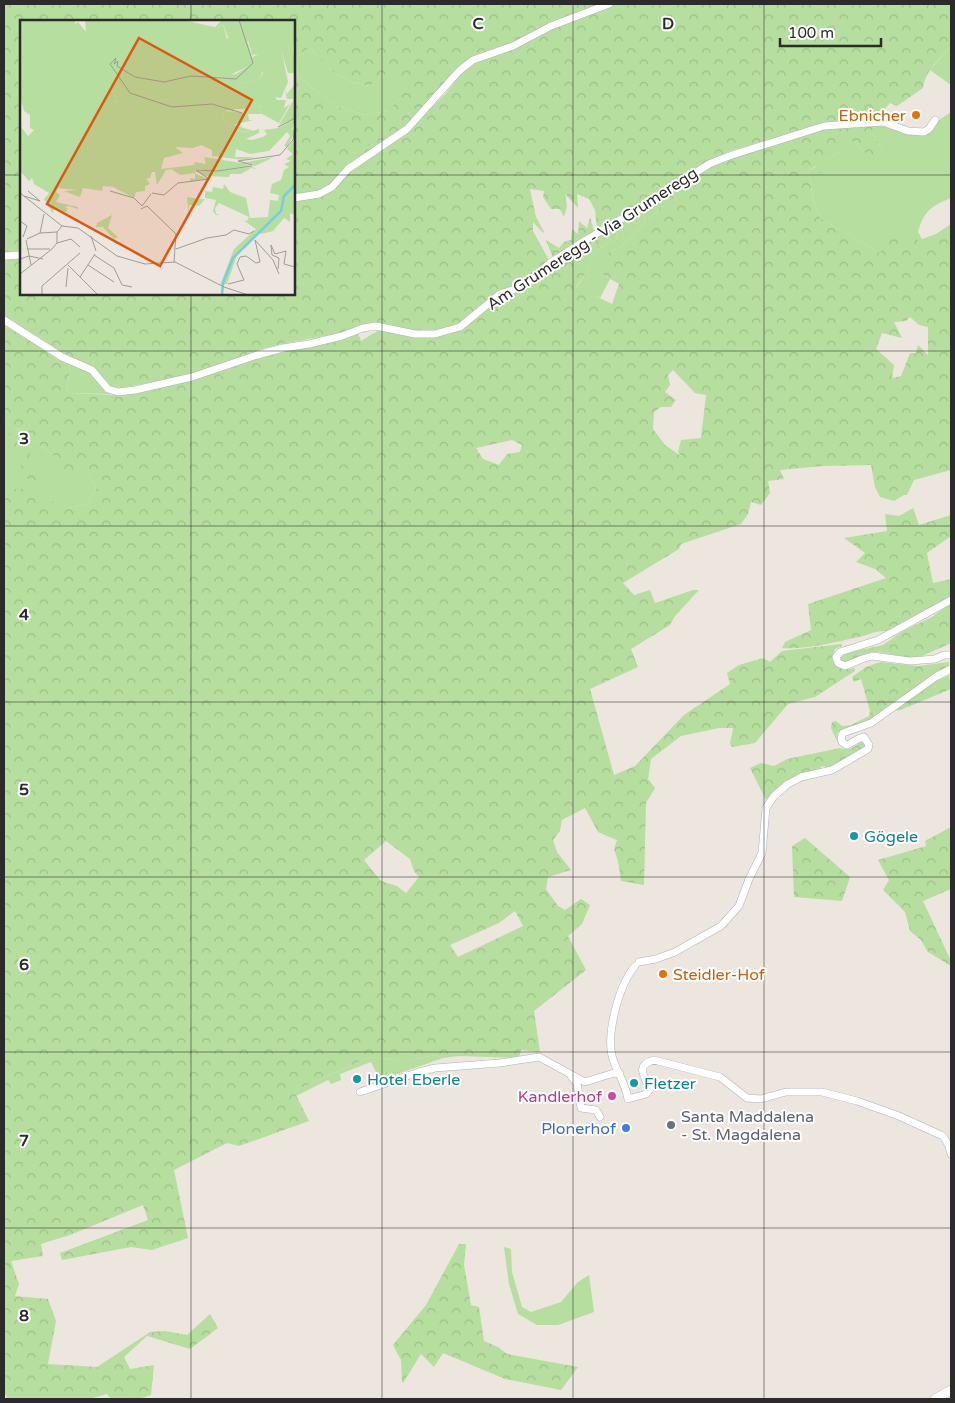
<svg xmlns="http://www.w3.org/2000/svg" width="955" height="1403" viewBox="0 0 955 1403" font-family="'Varela Round',sans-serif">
<defs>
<pattern id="forest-crowns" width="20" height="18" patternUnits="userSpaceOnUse" patternTransform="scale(1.25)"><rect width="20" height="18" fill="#b6de9f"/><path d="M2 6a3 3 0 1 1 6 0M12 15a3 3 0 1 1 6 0" fill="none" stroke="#9dbf89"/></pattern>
</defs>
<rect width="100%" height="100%" fill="#ece6df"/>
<path fill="#b6de9f" d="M951,46V85L930,70Z
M310,47C327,70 341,81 369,86L387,73L403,78L402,97L387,111L364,115L336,106L298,77L296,57Z
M951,112V198C931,206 924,211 918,232L922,239L936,234L951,224V230L921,246L880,253L820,218L814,202L808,171L823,163L854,141L865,153L883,151L872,132L874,125H884L903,133L933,128L939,120Z
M660,200L662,206L621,247L603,255L602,274L610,279L600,298L576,288L585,275L596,250L616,239L619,224Z
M70,364L90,372L110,394L67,393Z
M4,421L25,434L59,460L87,474L97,488L87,504L69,508L22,490H4Z
M435,1055L443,1058L380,1080L371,1062L340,1074L341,1080L331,1084L328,1080L296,1096L294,1091L370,1057L404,1061Z
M504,1247L511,1249L512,1272L522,1307L531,1312L561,1302L578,1282L589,1275L594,1312L558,1325H537L518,1314L509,1284Z"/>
<path fill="url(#forest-crowns)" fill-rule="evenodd" d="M4,4H600L549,24L511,43L472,58L405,128L346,167L329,185L317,192L294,195V21H21V251L4,252ZM310,47C327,70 341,81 369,86L387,73L402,78V97L387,111L364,115L336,106L298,77L296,57Z
M616,4H951V46C940,59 925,71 923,88L897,106L890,103L876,118L822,124L730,151L708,161L653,197L597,228L595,210L589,199L577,194L578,208L565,194L567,206L564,217L560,209H551L543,197L544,191L530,189L536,217L544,232L543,233L533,222V231L549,260L522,284L498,292L459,324L435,331H415L378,324L361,325L341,333L282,344L259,350L191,375L121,388L109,386L65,355L4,316V259L21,258V294H294V201L320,197L350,170L408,132L447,92L462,73L476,63L552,29Z
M868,125H874L872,132L883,151L880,156L865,153L854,141L823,163L824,172L820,173L816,166L808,171L814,202L820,218L880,253L890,238L912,232L921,245L951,230V470L914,480L907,495H904L894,501L880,497L875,487L871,465L823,466L780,470L784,479L768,481L770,493L761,505L751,502L748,514L741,524L681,544L679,549L623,583L634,595L650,590L655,603L693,590H699L675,616L670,625L631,649L638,667L590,689L614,775L635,766L684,715L730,684L727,673L739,665L763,658L770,662L782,651L841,644L842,646L835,649C830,662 840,673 854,668L855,671L815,697L788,704L755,743L732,747L730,744L733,728H719L681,736L651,759L648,779L655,788L646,803L644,885L621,881L618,861L614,849L617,840L598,832L585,808L562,820L560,831L553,840L557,852L571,870L548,877L546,889L558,906L565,910L581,899L590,905L582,924L568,936L586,970L534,1011L540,1052L521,1050L519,1058L459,1056L443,1058L435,1055L404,1061L370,1057L294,1091L309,1121L239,1146L227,1143L174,1170L188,1238L152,1250L131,1247L62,1260L60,1253L148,1220L143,1205L70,1235L41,1244L43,1256L11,1261L19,1284L15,1296L48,1299L56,1321L48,1364L97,1367L150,1332L165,1331L187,1335L210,1314L218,1328L190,1349L147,1336L124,1357L130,1369L154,1365L151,1395L139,1399H111L107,1394L89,1399H6L7,1396L4,1395V490L22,489L69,508L87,504L97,488L87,474L65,475L59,460L25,434L4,421V323L70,364L67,393L117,395L259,356L358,333L361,341L379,330L415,337L461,329L489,305L589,241L619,224L616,239L596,250L585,275L576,287L612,304L619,284L602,274L598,268L603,255L621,247L662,206L660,200L674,189L711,166L731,158L824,129L850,128ZM910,317L919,325L928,327V355L918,345L916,353H910L901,376L892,378L894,365L876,349L882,333L902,338L894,322L906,321ZM673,370L695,393L706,395L701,438L681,440L678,452L681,456L665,445L653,429L654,412L661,407H671L676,400L665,392L670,385L668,375ZM512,440L522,445L520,452L507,454L499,465L483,459L476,448ZM386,841L410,859L414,871L419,877L406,893L397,886L381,881L364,860ZM515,911L523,926L458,957L450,945L499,923Z
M590,217L594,231L553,258L546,240L559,248L564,242L571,240L572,229L578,234L579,221L587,228Z
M7,432L29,449C32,468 41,466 51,479C53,482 54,488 56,491L26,478Z
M913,508L919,525L951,515V536L927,553L933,583L951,579V597L889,631C876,630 866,636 854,638C831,643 805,650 782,648L785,642L811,630L808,604L886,578L875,569L856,562L865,553L844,538L887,531L885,514L899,516Z
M951,603V643L920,657H904L879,652L871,653L846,662L841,660V657L846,653L883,645L903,631L932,617Z
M880,662L918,666L949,662V667L890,704L871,720L838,732L837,734L839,742L838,743L831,728L832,722L836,721L842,726L851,725L869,716L870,711L861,679L854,682L852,677L866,667Z
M949,675L951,689L898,711L896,708L936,681Z
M860,742L865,743V747L831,768L826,769L825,766L820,767L821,770C798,772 781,783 766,800L750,768L761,763L774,766L787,759L840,748C849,750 853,749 860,742Z
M951,827V889L923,901L951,961V966L928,952L921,940L910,931L905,912L883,890L889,880L878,860L926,846L925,841Z
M805,838L850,877L842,901L794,897L792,846Z
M459,1244H466L464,1265L471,1305L479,1307L484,1341L498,1347L507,1354L578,1367L561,1390L505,1379L443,1353L434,1367L421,1354L403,1383L402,1381L401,1360L393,1345L426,1305Z"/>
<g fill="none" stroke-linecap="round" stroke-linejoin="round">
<defs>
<path id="minor" d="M294,198L319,194L332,187L348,169L407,129L459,71L473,60L513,46L551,26L609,4
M4,256L21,255
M4,320L62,357L92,370L108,389L118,392L135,390L192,377L257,355L283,348L309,344L342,336L363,328L376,326L415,334H435L460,327L500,294L524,286L550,263L586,240L655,199L709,164L729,156L824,126L883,122L908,131L924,132L929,129L935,120
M951,600L878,640L840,652L836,657L838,663L845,666L862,659L872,656L910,661L935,659L944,655H951
M639,962L656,959L675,952L721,926L739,906L749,879L762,853L766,808L774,796L788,784L801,777L832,770L868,749L869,745L864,737C857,738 853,743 847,745L842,742L841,738L843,733L871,723L937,676L951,669
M635,966C619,985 604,1038 614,1062C619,1076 625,1083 628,1099L646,1094L650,1089C644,1076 635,1065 654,1060L720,1077L747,1098L761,1099L786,1092H822L857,1101L899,1116L943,1136L949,1146L951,1154
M571,1076L577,1083L581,1108L596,1110L600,1117
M360,1092L419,1072L435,1068L500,1063L539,1057L585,1082L614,1073L620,1074"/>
<path id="tertiary" d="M935,1399L951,1390"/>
</defs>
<use href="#minor" stroke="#afb1bb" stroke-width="8"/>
<use href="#tertiary" stroke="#afb1bb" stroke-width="10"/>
<use href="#minor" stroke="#fff" stroke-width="7"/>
<use href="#tertiary" stroke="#fff" stroke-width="9"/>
</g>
<path fill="none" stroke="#2b2b2b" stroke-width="1" stroke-opacity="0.55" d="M191,4V21M382,4V1399M573,4V1399M764,4V1399M4,175H21M294,175H951M191,294V1399M4,351H951M4,526H951M4,702H951M4,877H951M4,1052H951M4,1228H951"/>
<g fill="#e8710a" stroke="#fff" stroke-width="2">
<circle cx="916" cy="115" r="5"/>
<circle cx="663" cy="974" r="5"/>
</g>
<g fill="#0f9aa8" stroke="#fff" stroke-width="2">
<circle cx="854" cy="836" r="5"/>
<circle cx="357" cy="1079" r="5"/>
<circle cx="634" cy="1083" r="5"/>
</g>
<circle fill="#d1479c" stroke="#fff" stroke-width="2" cx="612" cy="1096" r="5"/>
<circle fill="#6b7280" stroke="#fff" stroke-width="2" cx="671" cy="1125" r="5"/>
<circle fill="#3f7fe0" stroke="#fff" stroke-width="2" cx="626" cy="1128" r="5"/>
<g text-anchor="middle" stroke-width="4" stroke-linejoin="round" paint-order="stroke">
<g font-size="16" fill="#c56008" stroke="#fff" text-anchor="end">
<text x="906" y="121">Ebnicher</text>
<text x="673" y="980" text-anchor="start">Steidler-Hof</text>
</g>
<g font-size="16" fill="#2b2b2b" stroke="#fff">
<text transform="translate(592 238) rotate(-33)" y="6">Am Grumeregg - Via Grumeregg</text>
</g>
<g font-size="16" fill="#0d838f" stroke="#fff" text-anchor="start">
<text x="864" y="842">Gögele</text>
<text x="367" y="1085">Hotel Eberle</text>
<text x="644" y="1089">Fletzer</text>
</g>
<g font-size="16" fill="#b23c85" stroke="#fff" text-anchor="end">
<text x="602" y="1102">Kandlerhof</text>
</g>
<g font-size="16" fill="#5b616d" stroke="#fff" text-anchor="start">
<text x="681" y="1122">Santa Maddalena<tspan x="681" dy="18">- St. Magdalena</tspan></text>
</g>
<g font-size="16" fill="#366cbe" stroke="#fff" text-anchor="end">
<text x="616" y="1134">Plonerhof</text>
</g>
</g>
<g transform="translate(20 20)">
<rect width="275" height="275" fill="#ece6df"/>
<path d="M163,0L195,7L202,0H226L237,4L238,10L226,23L213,19L204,31L209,20L203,4L197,8ZM273,24L275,53H268L262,33L263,27ZM238,34L243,50L240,58L220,64L202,61L203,55L216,54L229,46L231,38ZM87,63L99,82L70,80L71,75L89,67ZM236,80H241L243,86L238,87L242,94H228L229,100H233L213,105L234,111L227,113L207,105L202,97L204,91L225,93V87L236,83Z" fill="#b6de9f"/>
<path d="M0,0H55V4L58,2L66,12L65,0H163L197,8L203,4L207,19L215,16L228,23L232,38L229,46L201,59L220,64L240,58L243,53L238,34L232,35L228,20L237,10L236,5L226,0H275V33L273,24L264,27L262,33L268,62L261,78L255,77L257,80H266L264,88L270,84L259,103L242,94L238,87L243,86L241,81L236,80V83L223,89H214L213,94L211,90L204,91L202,97L207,105L226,113L239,109V113L226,119L232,120L243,117L247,114L244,110L258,108L275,98L272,110L275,108V195L270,193V202L264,198L253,211L241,214L238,212L217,235L207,264L200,265L214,229L236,209L223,200L227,201L229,197L199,183L195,188L196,194L200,195H196L193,191L196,180L185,178V171L192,172L193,167L203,169L204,164L210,172L226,178L230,198L248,197L250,180L258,181L259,175L250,173L252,164L261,160L264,150L269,147L264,144L271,141L266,139L273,134L267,129L274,120V114L267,127L264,126L270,116L267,112L249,131L230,134L216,129L215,137H234L224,140L192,136V130L181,125L173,128L155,127L163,133L144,138L141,149L174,145L175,142L186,144L184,137L221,143L254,137L235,146L223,143L230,146L194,151L232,147L238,149L231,148L221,154H210L209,157L185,156L175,151H192L177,149L175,151L176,154L188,159L170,161V158L175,159V153L160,155L151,149L146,150L137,165L135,152H132L130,158L126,159L130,164L125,166V171L116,172L114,178L93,167L83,166L82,171L63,168L60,177L44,171L57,170L38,168L36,172L40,175L36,182L58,187V189L49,186L45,187L48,189L45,193L34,188L33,194L24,179L29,173L14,164L12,158L9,161L0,151V106L8,116L14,110L10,108V95L4,91L0,77ZM87,63L99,82H94L84,74L80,79L70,80L72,75L90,67ZM275,64V98L259,105L274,79H267L265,70L267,74ZM167,177L180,179H185L179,186L169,185V195ZM92,195L88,208L98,217L94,219L83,207H76L77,203Z" fill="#b6de9f" fill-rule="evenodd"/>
<path fill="none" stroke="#7acbe6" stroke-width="2.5" d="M202,275L203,263L213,238L261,191L264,176L275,165"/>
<path fill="none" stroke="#9f9b97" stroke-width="1" d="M219,0L233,43L216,59L171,56L144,62L115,57L97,46L98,41L94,44L96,38L90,44L110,73L152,87L192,84L222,93M258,107L275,98M232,145L218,141L260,135L273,120L275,107M90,171L114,178L122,186M0,173L42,206M132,173L144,175L158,163L189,159L176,150L197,151L232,146M4,176L20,181L8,171M122,186L131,174M121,189L127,186L156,214L154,242M0,201L7,206L3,217M37,212L42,206L58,208L97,236L125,244L155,242L204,267M20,213L24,194M71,216L76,231M7,219L20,213L37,212M6,220L11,245M37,223L51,219L60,227M7,229H30M156,229L187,218L206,215L214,210L229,214L234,211M74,235L94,248L102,265L112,267M0,239L9,236L23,239M48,245L78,275M68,245L94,262M258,249L259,238L252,235L251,225L255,234L266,231L264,244L275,247M0,254L32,229L37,223V212M60,257L75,234M208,264L224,260L217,244L220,237L226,236L236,243L240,242L235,220L253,240L259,254M46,267L48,248M204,267L228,275M22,275V266L60,233"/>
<path fill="#df570e" fill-opacity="0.15" stroke="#df570e" stroke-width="2.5" d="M119,18L232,80L140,246L27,184Z"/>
<rect width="275" height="275" fill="none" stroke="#2b2b2b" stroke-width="2.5"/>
</g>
<g font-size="16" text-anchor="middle" font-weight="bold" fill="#2b2b2b" stroke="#fff" stroke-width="4" stroke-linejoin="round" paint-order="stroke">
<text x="478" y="29">C</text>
<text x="668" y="29">D</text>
<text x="24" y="444">3</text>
<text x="24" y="620">4</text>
<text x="24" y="795">5</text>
<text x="24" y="970">6</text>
<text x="24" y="1146">7</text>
<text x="24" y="1321">8</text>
</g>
<rect width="955" height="1403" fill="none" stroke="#2b2b2b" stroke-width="10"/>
<path d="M780 38v8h101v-8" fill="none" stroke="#2b2b2b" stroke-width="2.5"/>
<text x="788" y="38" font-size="15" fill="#2b2b2b" stroke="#ffffff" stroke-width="4" paint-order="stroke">100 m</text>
</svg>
